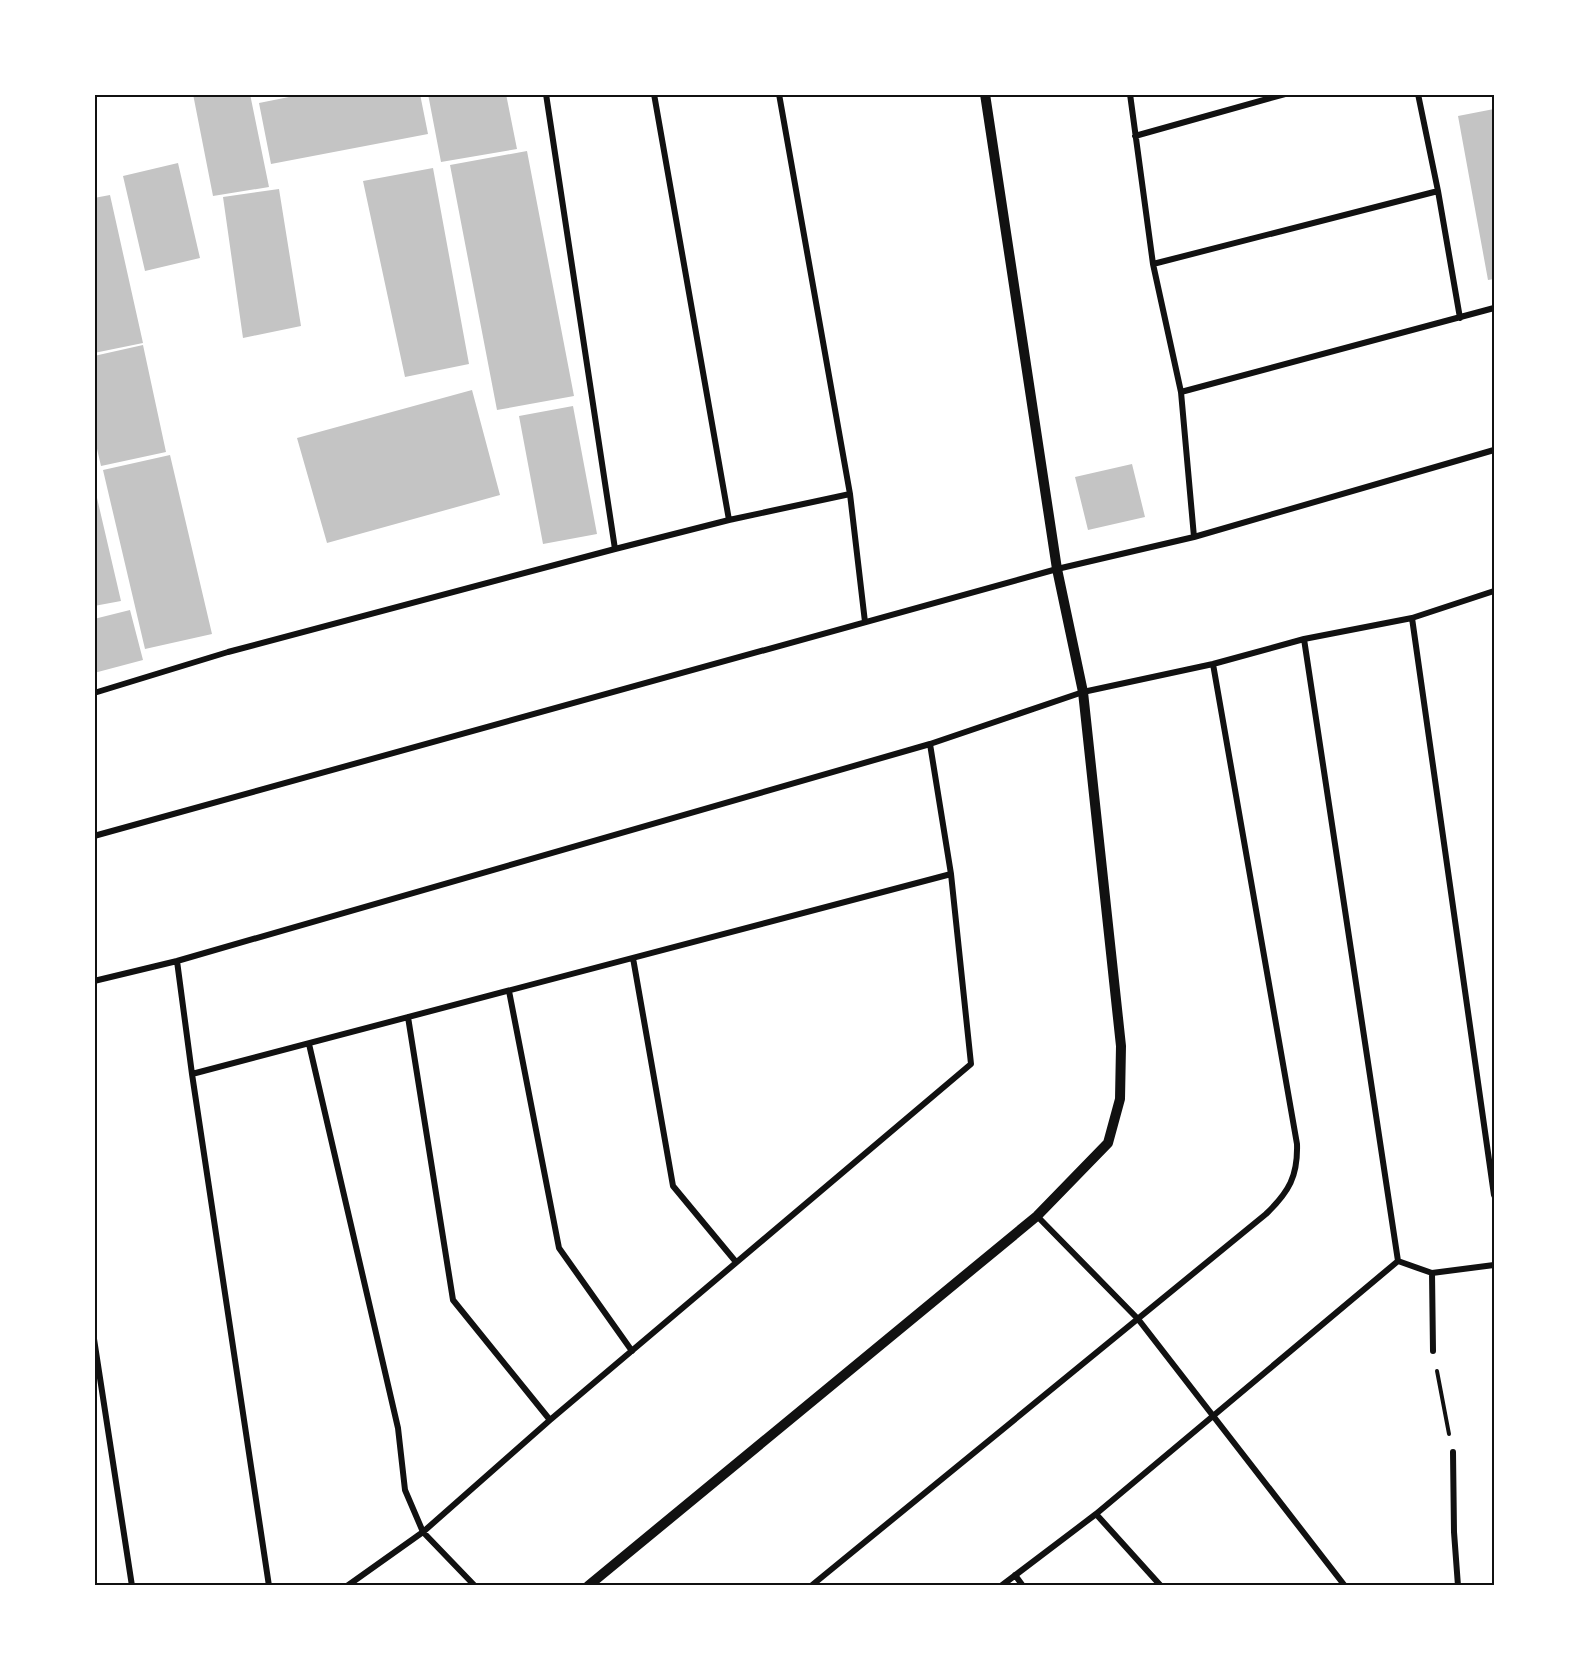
<svg xmlns="http://www.w3.org/2000/svg" width="1589" height="1680" viewBox="0 0 1589 1680" font-family="Cabin,sans-serif">
<rect width="100%" height="100%" fill="#fff"/>
<path fill="#c4c4c4" d="M193,94H250L269,187L213,196Z
M304,94H420L428,134L271,164L259,103Z
M428,94H506L517,149L441,162Z
M1494,109V279L1488,280L1458,116Z
M527,151L574,396L497,410L450,165Z
M178,163L200,258L145,271L123,176Z
M433,168L469,364L405,377L363,181Z
M279,189L301,326L243,338L223,197Z
M110,195L143,343L94,353V198Z
M143,345L166,452L101,466L94,436V356Z
M472,390L500,495L327,543L297,438Z
M573,406L597,534L543,544L519,416Z
M170,455L212,634L145,649L103,470Z
M1132,464L1145,517L1088,530L1075,477Z
M94,485L121,601L94,606Z
M130,610L143,660L94,673V619Z"/>
<g fill="none" stroke-linecap="round" stroke-linejoin="round">
<path stroke="#111" stroke-width="4" d="M1437,1371L1449,1434"/>
<path stroke="#111" stroke-width="6" d="M546,94L615,549
M654,94L729,520
M779,94L850,494L865,622
M1130,94L1153,264L1181,392L1194,537
M1418,94L1438,191L1460,318
M1135,136L1285,94
M1153,264L1438,191
M1181,392L1494,308
M1412,618L1494,1195
M1304,639L1398,1261
M94,693L228,652L615,549L729,520L850,494
M94,836L1057,569L1194,537L1494,450
M633,958L673,1186L736,1262
M177,961L192,1074L269,1586
M94,981L177,961L930,744L1083,692L1213,664L1304,639L1412,618L1494,591
M509,991L559,1248L632,1351
M408,1017L453,1300L550,1420
M309,1044L398,1428L405,1490L423,1532L475,1586
M192,1074L951,874
M1037,1216L1138,1319L1345,1586
M1398,1261L1432,1273L1494,1265
M1432,1273L1433,1351
M94,1339L132,1586
M1453,1452L1454,1532L1458,1586
M1096,1514L1161,1586
M1015,1575L1023,1586
M347,1586L423,1532L550,1420L971,1064L951,874L930,744
M811,1586L1266,1214C1289,1192 1298,1176 1297,1144L1213,664
M1001,1586L1096,1514L1398,1261"/>
<path stroke="#111" stroke-width="10" d="M588,1586L1037,1216L1108,1143L1120,1099L1121,1046L1083,692L1057,569L985,94"/>
</g>
<rect width="1589" height="1680" fill="none" stroke="#ffffff" stroke-width="192"/>
<rect x="96" y="96" width="1397" height="1488" fill="none" stroke="#111" stroke-width="2"/>
</svg>
